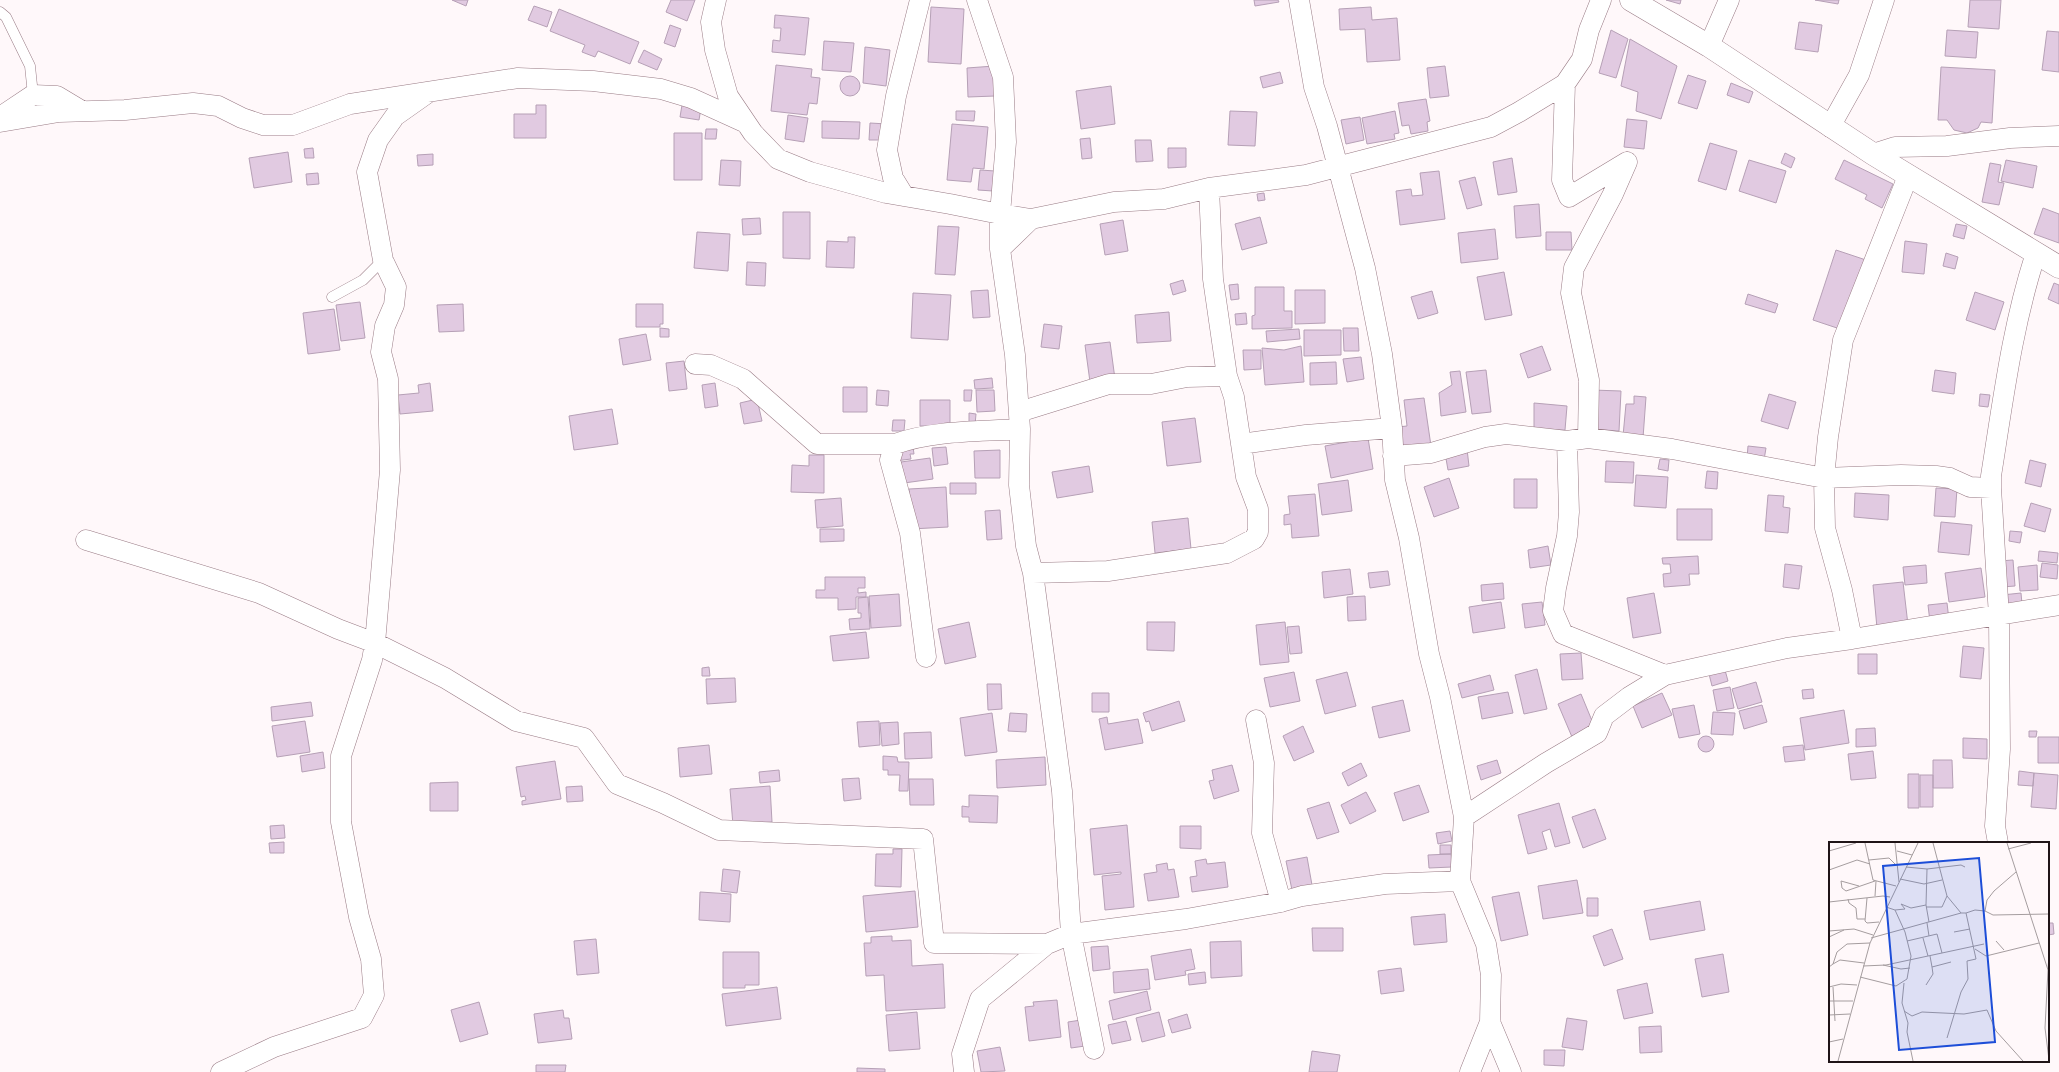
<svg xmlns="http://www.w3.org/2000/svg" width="2059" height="1072" viewBox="0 0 2059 1072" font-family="'Source Sans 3',sans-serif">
<rect width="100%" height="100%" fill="#fff8fa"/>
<path fill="#e1cae1" stroke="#b6a0b6" d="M452,0H468L466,6Z
M671,0H695L687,21L666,12Z
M1254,0H1278L1279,2L1255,6Z
M1666,0H1681L1680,4Z
M1815,0H1839L1838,4Z
M1970,0H2001L1999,29L1968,27Z
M534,6L552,12L547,27L528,20Z
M931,7L964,9L961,64L928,62Z
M1371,7L1372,20L1397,18L1400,60L1367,62L1365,29L1340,30L1339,9Z
M559,9L639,42L630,64L598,51L595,57L582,52L585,45L550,31Z
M775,15L809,18L805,55L772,52L773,40L780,41L781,28H774Z
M1799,22L1822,25L1818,52L1795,49Z
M670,25L681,29L675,47L664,43Z
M1611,30L1628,39L1616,78L1599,73Z
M1947,30L1978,32L1976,58L1945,56Z
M2047,31L2059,32V72L2042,70Z
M1630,39L1677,66L1661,119L1636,111L1638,92L1621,86Z
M824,41L854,43L851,72L822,70Z
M865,47L890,50L886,86L863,83Z
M644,50L662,59L657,70L638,62Z
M776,65L812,69L811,77L820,78L817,104L809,103L807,115L771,111Z
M994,66L995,96L968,97L967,68Z
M1445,66L1449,96L1430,98L1427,68Z
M1941,67L1995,70L1992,123L1981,122L1978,128L1967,133L1954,130L1947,120H1938Z
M1280,72L1283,83L1263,88L1260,77Z
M1688,75L1706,81L1697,109L1678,103Z
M840 86a10 10 0 1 1 20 0a10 10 0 1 1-20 0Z
M1731,83L1753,92L1749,103L1727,95Z
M1111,86L1115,124L1081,129L1076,91Z
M1426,99L1430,121L1427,122L1428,131L1411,134L1409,125L1402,126L1398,103Z
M536,105H546V138H514V114H536Z
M682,105L701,108L699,120L680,117Z
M956,111H975L974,121L956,120Z
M1230,111L1257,112L1255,146L1228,145Z
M1395,111L1399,133L1394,134L1395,139L1367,144L1362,118Z
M788,115L808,118L804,142L785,139Z
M1360,117L1364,140L1346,144L1341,120Z
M1627,119L1647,121L1644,149L1624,147Z
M822,121L860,122L859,139L822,138Z
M870,123L887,124L886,140H869Z
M952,124L988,127L984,169L973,168L971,182L947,180Z
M706,129H717L716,139H705Z
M674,133H702V180H674Z
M1090,138L1092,158L1082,159L1080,139Z
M1135,140H1151L1153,161L1136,162Z
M1710,143L1737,151L1726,190L1698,181Z
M313,148L314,158H305L304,149Z
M1168,148H1186V167L1168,168Z
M288,152L292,182L254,188L249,158Z
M1785,153L1795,158L1791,168L1781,163Z
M433,154V165L418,166L417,155Z
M1512,158L1517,192L1498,195L1493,162Z
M721,160L741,161L740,186L719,185Z
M1749,160L1786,171L1776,203L1739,191Z
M1844,160L1893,184L1882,208L1865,199L1867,195L1835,179Z
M2006,160L2037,166L2033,188L2001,181Z
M1990,163L2001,165L1998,182L2004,183L1999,205L1982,202Z
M980,170L995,171L993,191L978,190Z
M1439,171L1445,219L1400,225L1396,191L1411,189L1412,196L1423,195L1420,173Z
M318,173L319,184L307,185L306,174Z
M1475,177L1482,205L1467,209L1459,181Z
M1264,193L1265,200L1258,201L1257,194Z
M1539,204L1541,236L1516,238L1514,206Z
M2043,208L2059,214V243L2034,234Z
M783,212H810V259L783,258Z
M1260,217L1267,243L1242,250L1235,224Z
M760,218L761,234L743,235L742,219Z
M1123,220L1128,251L1105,255L1100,224Z
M1956,224L1967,226L1964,239L1953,236Z
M938,226L959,227L955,275L935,274Z
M1495,229L1498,259L1461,263L1458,233Z
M697,232L730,234L728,271L694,268Z
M1546,232H1571L1572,250H1546Z
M848,237H855L854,268L826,267L827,241L848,242Z
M1905,241L1927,244L1924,274L1902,272Z
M1836,250L1866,260L1843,330L1813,320Z
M1946,253L1958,257L1955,269L1943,266Z
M747,262L766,263L765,286L746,285Z
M1504,272L1512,315L1485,320L1477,277Z
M1183,280L1186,291L1173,295L1170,284Z
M2054,283L2059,285V304L2048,299Z
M1238,284L1239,299L1231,300L1229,285Z
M1255,287H1284V311H1292V328L1252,329V316L1255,315Z
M988,290L990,317L973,318L971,291Z
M1295,290H1325V323L1295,324Z
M1432,291L1438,313L1418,319L1411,297Z
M1975,292L2004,302L1995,330L1966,320Z
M913,293L951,295L948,340L911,338Z
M1748,294L1778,304L1775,313L1745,304Z
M360,302L365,338L341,341L336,305Z
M463,304L464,331L439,332L437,305Z
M636,304H663V324H660V327H636Z
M334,309L340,350L308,354L303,313Z
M1169,312L1171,341L1137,343L1135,315Z
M1246,313L1247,324L1236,325L1235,314Z
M1044,324L1062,326L1059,349L1041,347Z
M660,328L669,329V337H660Z
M1343,328H1358L1359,351H1344Z
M1299,329L1300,339L1267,342L1266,331Z
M1304,330H1341V355L1304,356Z
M646,334L651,360L623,365L619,339Z
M1110,342L1115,379L1090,382L1085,345Z
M1301,346L1304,382L1265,385L1262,348L1284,350Z
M1542,346L1551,370L1528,378L1520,354Z
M1243,350H1261V369L1244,370Z
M1361,357L1364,379L1347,382L1343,359Z
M684,361L687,389L669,391L666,363Z
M1336,362L1337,384L1310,385V363Z
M1486,370L1491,412L1472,414L1466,372Z
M1935,370L1956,373L1954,394L1932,391Z
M1460,371L1466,412L1441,416L1439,393L1452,385L1450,372Z
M992,378L993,388L975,389L974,380Z
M430,383L433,411L400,414L398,395L419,393L418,385Z
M715,383L718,406L705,408L702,385Z
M843,387H867V412H843Z
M877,390L889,391L888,406L876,405Z
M964,390H972L971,401H964Z
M976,390H994L995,411L977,412Z
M1592,390L1621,391L1619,431L1590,429Z
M1769,394L1796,402L1788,429L1761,421Z
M1980,394L1990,395L1988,407L1979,406Z
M1634,396L1646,397L1643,438L1623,436L1626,404H1634Z
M1424,398L1431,446L1401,450L1398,427L1407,426L1404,400Z
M757,399L762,421L744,424L740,403Z
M920,400H950V425L920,426Z
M1534,403L1567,406L1565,430H1534Z
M612,409L618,444L574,450L569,416Z
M969,413L976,414L975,425H969Z
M1195,418L1201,462L1167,466L1162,422Z
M893,420H905L904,431H892Z
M1368,438L1373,469L1331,478L1325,446Z
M1748,446L1766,448L1764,460L1747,458Z
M913,447L914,454H910L911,459L895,461L893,451Z
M946,447L948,464L934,466L932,448Z
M1467,449L1469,466L1448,470L1445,453Z
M1000,450V478H975L974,451Z
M809,455H824V493L791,492L792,465L809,466Z
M930,458L933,479L904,483L901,462Z
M1660,459L1669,460L1668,471L1658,469Z
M2030,460L2046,464L2041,487L2025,483Z
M1606,461L1634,462L1633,483L1605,482Z
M1089,466L1093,492L1057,498L1052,472Z
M1707,471L1718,472L1717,489L1705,488Z
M1636,475L1668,477L1666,508L1634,506Z
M1449,478L1459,508L1434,517L1424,487Z
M1514,479H1537V508H1514Z
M1348,480L1352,511L1322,515L1318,484Z
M950,483H976V494H950Z
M946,487L948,527L911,529L909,489Z
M1936,488L1957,489L1955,517L1934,516Z
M1855,493L1889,495L1888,520L1854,517Z
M1315,494L1319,536L1292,538L1291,524L1284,525V515L1290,514L1288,496Z
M1768,495L1784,496L1783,507L1790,508L1788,533L1765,531Z
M841,498L843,526L817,528L815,500Z
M2031,503L2051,509L2045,532L2024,526Z
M1677,509H1712V540H1677Z
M1000,510L1002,539L987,540L985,511Z
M1188,518L1191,549L1155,553L1152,522Z
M1941,522L1972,525L1969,555L1938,552Z
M820,529H844V541L820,542Z
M2010,531L2022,532L2020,543L2009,541Z
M1548,546L1551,565L1530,568L1528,550Z
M2039,551L2058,553L2057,563L2038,561Z
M1698,556L1699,574H1689L1690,585L1664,587L1663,574L1671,573L1670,564H1663L1662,558Z
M2013,560L2015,586L2002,587L1999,561Z
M2042,563L2058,565L2057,579L2040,577Z
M1785,564L1802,566L1799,589L1783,587Z
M1926,565L1927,583L1905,585L1903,567Z
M2037,565L2038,590L2020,591L2018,567Z
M1981,568L1985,597L1949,602L1945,573Z
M1350,569L1353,594L1324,598L1322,572Z
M1388,571L1390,585L1370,588L1368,573Z
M825,577H865V588H858V593L866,592V597H856V609L838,610V598H816V590H825Z
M1903,582L1908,625L1877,628L1873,585Z
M1503,583L1504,599L1482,601L1481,585Z
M1654,593L1661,633L1633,638L1627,598Z
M2021,593L2022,604L2003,606L2002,595Z
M899,594L901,626L871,628L869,596Z
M1365,596L1366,620L1348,621L1347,597Z
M868,597L870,629L850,630L849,619L861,618V613H858V598Z
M1501,602L1505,628L1473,633L1469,607Z
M1542,602L1545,625L1525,628L1522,604Z
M1947,603L1949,620L1930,622L1928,605Z
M969,622L976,657L945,664L938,629Z
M1147,622H1175L1174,651L1147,650Z
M1285,622L1289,662L1260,665L1256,625Z
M1299,626L1302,653L1290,654L1287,627Z
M866,632L869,658L833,661L830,636Z
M1963,646L1984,648L1981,679L1960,677Z
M1581,653L1583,679L1562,680L1560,654Z
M1858,654H1877V674H1858Z
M709,667L710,676H702V668Z
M1537,669L1547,709L1524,714L1515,675Z
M1725,670L1728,681L1712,686L1709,674Z
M1294,672L1300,701L1270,707L1264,678Z
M1347,672L1356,706L1325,714L1316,680Z
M1490,675L1494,690L1462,698L1458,684Z
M735,678L736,702L707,704L706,679Z
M1756,682L1762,702L1738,709L1732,689Z
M987,684H1001L1002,709L988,710Z
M1730,687L1734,708L1717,711L1713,690Z
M1813,689L1814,698L1803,699L1802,690Z
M1508,692L1513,713L1482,719L1478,697Z
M1092,693H1109V712H1092Z
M1662,693L1672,715L1642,728L1633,706Z
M1581,694L1595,728L1572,737L1558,704Z
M1403,700L1410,731L1379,738L1372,707Z
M1179,701L1185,721L1152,731L1149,721L1146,722L1143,713Z
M311,702L313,716L272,721L271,707Z
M1694,705L1700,734L1679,738L1672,709Z
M1762,705L1767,722L1744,729L1739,711Z
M1844,710L1849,743L1805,750L1800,718Z
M1713,712L1735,713L1733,735L1711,734Z
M992,713L997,752L965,756L960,718Z
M1010,713L1027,714L1026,732L1008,731Z
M1107,717L1108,724L1138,719L1143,743L1105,750L1099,719Z
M305,721L310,752L277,757L272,726Z
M879,721L880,745L859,747L857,722Z
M898,722L899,744L882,746L880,723Z
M1303,726L1314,752L1294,761L1283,736Z
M1875,728L1876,746L1856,747V729Z
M2029,731H2037L2036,737H2029Z
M931,732L932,758L905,759L904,733Z
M1698 744a8 8 0 1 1 16 0a8 8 0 1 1-16 0Z
M2038,737H2059V763H2038Z
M1963,738L1987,739V759L1963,758Z
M709,745L712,774L680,777L678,748Z
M1803,745L1805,760L1785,762L1783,747Z
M1873,751L1876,778L1851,780L1848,754Z
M323,752L325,768L302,772L300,756Z
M883,756L897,757L898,762H909L908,791H899L900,775H888V770H883Z
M1045,757L1046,785L997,788L996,760Z
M1497,760L1501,773L1481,780L1477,766Z
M1933,760H1952L1953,788H1933Z
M555,761L561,799L522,805V801L526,800L525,796L521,797L516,767Z
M1361,763L1367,776L1348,786L1342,773Z
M1232,765L1239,791L1214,799L1209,781L1214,780L1212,770Z
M779,770L780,781L760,783L759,772Z
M2019,771L2034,773L2033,786L2018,785Z
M2034,773L2058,775L2056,809L2031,807Z
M1908,774H1919V808H1908Z
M1920,775H1933V807H1920Z
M859,778L861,799L844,801L842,779Z
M909,779H933L934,805H910Z
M458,782V811H430V783Z
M1419,785L1429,812L1403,821L1394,793Z
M582,786L583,801L567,802L566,787Z
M770,786L772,822L733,825L730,789Z
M1366,792L1376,811L1350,824L1341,805Z
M969,795L998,796L997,823L969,822V817H962V806L969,807Z
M1329,802L1339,832L1317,839L1307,809Z
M1559,803L1570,843L1555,847L1550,829L1542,832L1547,849L1528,854L1518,815Z
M1595,809L1606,839L1583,848L1572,817Z
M284,825L285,838L271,839L270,826Z
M1127,825L1134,907L1105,910L1102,876L1121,874V872L1094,875L1090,829Z
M1180,826H1201V849L1180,848Z
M1450,831L1452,841L1438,844L1436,833Z
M284,842V853H270L269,843Z
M1440,845H1451V854H1440Z
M893,849H902L901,887L875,886L876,854H893Z
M1451,854L1452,867L1429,868L1428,855Z
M1307,857L1312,885L1292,890L1286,861Z
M1206,859L1207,864L1225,862L1228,887L1192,892L1190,877L1197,876L1195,861Z
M1167,863L1168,870L1174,869L1179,897L1148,901L1144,874L1157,872L1156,865Z
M723,869L740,871L737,893L721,891Z
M1577,880L1583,913L1543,919L1538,886Z
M915,891L918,927L866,932L863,896Z
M700,892L731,894L730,922L699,920Z
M1519,892L1528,935L1501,941L1492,897Z
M1587,898H1598V916H1587Z
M1700,901L1705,930L1650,940L1644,911Z
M1445,914L1447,942L1414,945L1411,917Z
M2048,923H2053L2054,934L2048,935Z
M1312,928H1343V951H1313Z
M1612,929L1623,959L1604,966L1593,936Z
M892,936V941L911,940L912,966L943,964L945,1008L886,1011L884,975L866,976L864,943H871V937Z
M596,939L599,973L577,975L574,941Z
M1241,941L1242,976L1211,978L1210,942Z
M1108,946L1110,969L1093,971L1091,947Z
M1191,949L1195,969L1185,971L1186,975L1155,980L1151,956Z
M723,952H759V985H745V988H723Z
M1723,954L1729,992L1702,997L1695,959Z
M1401,968L1404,991L1381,994L1378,971Z
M1148,969L1150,989L1114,993L1113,972Z
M1205,972L1206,983L1189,985L1188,974Z
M1647,983L1653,1013L1624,1019L1617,990Z
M777,987L781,1019L726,1026L722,994Z
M1147,991L1151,1010L1113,1020L1109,1001Z
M1057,1000L1061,1037L1029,1041L1025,1007L1034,1006L1033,1002Z
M479,1002L488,1034L460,1042L451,1010Z
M563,1010L564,1018H569L572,1039L538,1043L534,1014Z
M917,1012L920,1049L889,1051L886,1015Z
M1159,1012L1165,1036L1142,1042L1136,1018Z
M1187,1014L1191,1028L1172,1033L1168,1020Z
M1567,1018L1587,1021L1583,1050L1562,1047Z
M1081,1020L1085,1046L1071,1048L1068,1022Z
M1126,1021L1131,1040L1112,1044L1108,1025Z
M1661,1026L1662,1052L1640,1053L1639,1027Z
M1000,1047L1005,1071L981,1072L977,1051Z
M1544,1050H1565L1564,1066L1544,1065Z
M1312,1051L1340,1055L1337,1072H1309Z
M536,1065H566L565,1072H536Z
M857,1068L885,1069V1072H857Z"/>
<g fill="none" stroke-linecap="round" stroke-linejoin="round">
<defs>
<path id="lane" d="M0,12L6,17L30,66L33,95
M332,297L363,280L383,260"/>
<path id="street" d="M716,0L711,22L715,50L728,96L753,133L778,159L810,172L886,193L950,204L1000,214L1031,219L1114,202L1164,199L1209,188L1306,175L1491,127L1519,112L1565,84L1582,59L1589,30L1601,0
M977,0L1003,77L1006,142L1000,214V249L1015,355L1020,429L1019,485L1026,546L1033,573L1062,791L1071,934L1094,1049
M1299,0L1314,87L1327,126L1365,268L1382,354L1392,428L1395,480L1409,538L1429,654L1440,697L1464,817
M1709,46L1729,0
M1565,84L1562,180L1569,197L1627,162
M0,117L33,95L57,96L82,111
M0,122L59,112L125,110L193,103L218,106L242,118L263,125H293L350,104L518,78L593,81L661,89L691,98L746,123
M1830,127L1859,75L1884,0
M1873,154L1895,147L1947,146L2010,138L2059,136
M904,196L893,178L887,150L896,96L920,0
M1000,249L1031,219
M695,364L711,365L743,379L817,444H895
M1019,412L1109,384H1151L1187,377L1227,376
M1588,438L1589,380L1571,293L1574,268L1613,194L1627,162
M1567,441L1569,512L1567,536L1556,588L1553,611L1563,634L1665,675
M1241,444L1306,435L1392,428
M1393,456L1431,453L1485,437L1506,434L1567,441L1588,438L1672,449L1824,478L1901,475L1936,476L1950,478L1970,487L1991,488V476C2003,401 2012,326 2036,253
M1991,488L1999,616L2000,749L1995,826L1998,843
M86,540L259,593L338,629L375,643L445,678L516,721L584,738L617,784L663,803L719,830L923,839L934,943L1047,944L1071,934L1186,919L1281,902L1302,896L1385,884L1460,881L1464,817L1546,763L1597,733L1604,716L1629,697L1665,675L1787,648L1852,639L2059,605
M1033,573L1108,571L1227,553L1254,539L1258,532V509L1246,477L1234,397L1227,376L1213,279L1209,188
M1852,639L1842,590L1825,528L1824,478L1828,437L1843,340L1908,176
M926,657L910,533L890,460L895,444C935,430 978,432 1020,429
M1256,720L1264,763L1262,833L1281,902
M1460,881L1486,944L1491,975L1490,1022L1470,1072
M1490,1022L1511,1072
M221,1072L274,1047L362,1018L374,995L371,959L359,917L341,822V756L372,660L375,643L390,470L388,379L381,352L385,326L394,305L396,287L383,260L367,172L378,140L395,116L429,92
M964,1072L962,1054L980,999L1047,944"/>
<path id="secondary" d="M1631,0L1709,46L1873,154L2059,267"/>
</defs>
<use href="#lane" stroke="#997b85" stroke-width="11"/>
<use href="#street" stroke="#997b85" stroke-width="21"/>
<use href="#secondary" stroke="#997b85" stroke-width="23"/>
<use href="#lane" stroke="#fff" stroke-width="10"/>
<use href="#street" stroke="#fff" stroke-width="20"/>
<use href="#secondary" stroke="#fff" stroke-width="22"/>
</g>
<g transform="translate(1829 842)">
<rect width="220" height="220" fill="#fff8fa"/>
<path fill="none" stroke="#a59d9f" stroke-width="1" d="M36,1L44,38L67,44M66,1L70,40M104,1L118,54L132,71H137L147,117L138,119L139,137L132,150L118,196M178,1L219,128L216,186L220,218M179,7L202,1M0,9L27,1M68,9L83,13M40,18L60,16L66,22M77,25L98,27L97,63L100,80M98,27L132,23L136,25M0,28L28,18L41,22M187,30L165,49L158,58L156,69L164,73L220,72M71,37L95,42L113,38M30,44L12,39L13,46L17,49L46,39M46,54L47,39M38,56L36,79L38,81L50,80M19,57L20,61L27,66L28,77H36M0,60L54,54L61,55M72,62L82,66L97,63M97,65H113L118,54M66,68L76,67L72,62M137,71L146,68L156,69M98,81L100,94M0,89L25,87L44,93M125,90L141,87M0,95L15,88M42,96L132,71M94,96L99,114M78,99L108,92L113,111M167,99L175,108M146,107L157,114L210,101M101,114L103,125L122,120M4,122L11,118L35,121M54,123L72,127L81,126M34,124L57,123L155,102M0,125L4,122L8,110L18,102L41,101M219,126L220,114M31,135L67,144L78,137L82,114L76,90L66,68L57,65M75,141L73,161L79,181L78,190L84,219M97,143L104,132L103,125M0,145L12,142L28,143M4,145L6,179M0,159H24M75,169L83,174L93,170L135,172L158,168L167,189L194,219M0,173L21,172M0,200L14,197M9,219L41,101L89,1"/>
<path fill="#1d4ed8" fill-opacity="0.15" stroke="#1d4ed8" stroke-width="2" d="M150,16L166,200L70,208L54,24Z"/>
<rect width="220" height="220" fill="none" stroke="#1f1417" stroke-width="2"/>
</g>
</svg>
